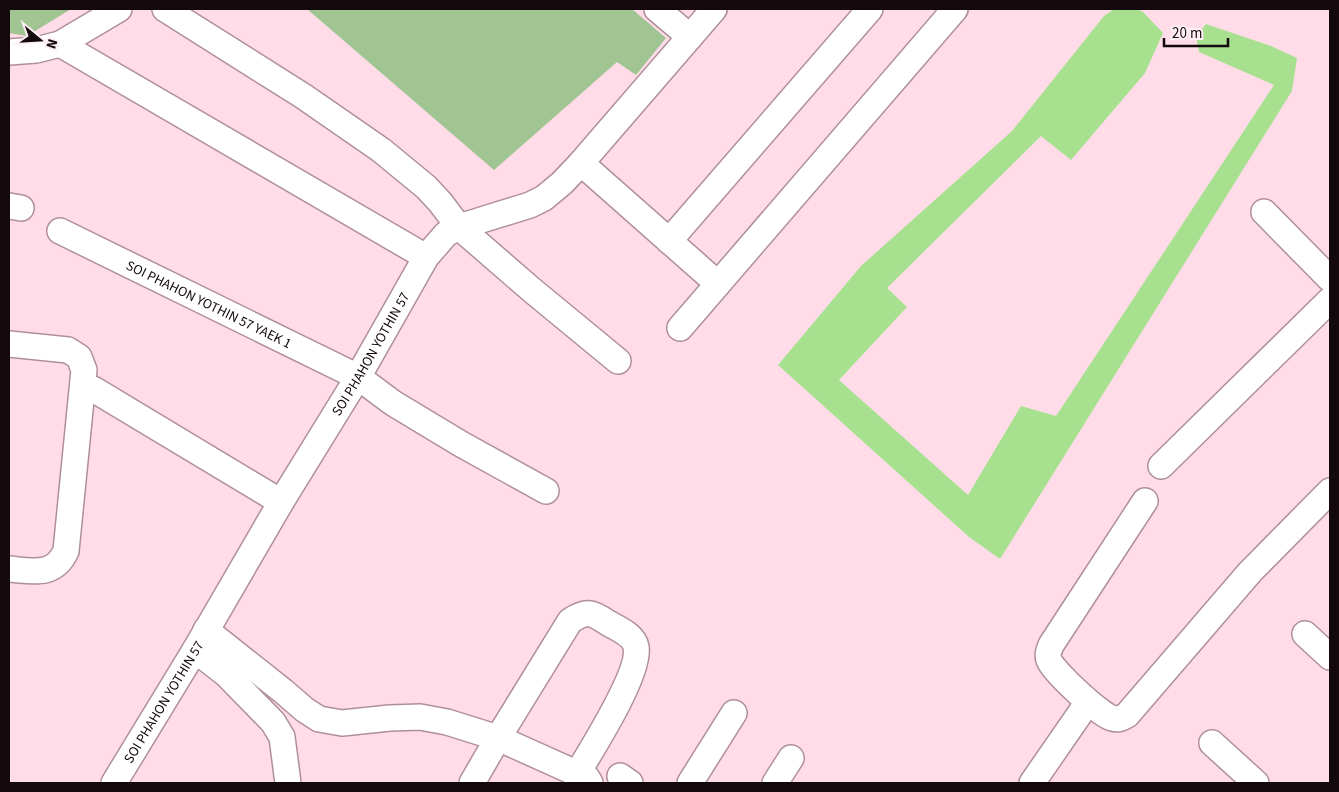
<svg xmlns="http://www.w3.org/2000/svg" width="1339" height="792" viewBox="0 0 1339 792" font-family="'Source Sans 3',sans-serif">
<rect width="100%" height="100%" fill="#ffdce8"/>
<path fill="#a0c492" d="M9,9H71L27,36L9,33Z
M307,9H632L666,38L636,75L617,62L494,170Z"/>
<path fill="#a7e18f" d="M1114,9H1137L1143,12L1163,33L1145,73L1071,160L1041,136L887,288L907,307L839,380L968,495L1021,406L1056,416L1274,85L1199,52L1196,37L1206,24L1271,46L1297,58L1292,91L1000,559L969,537L778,365L861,266L1012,131L1104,16Z"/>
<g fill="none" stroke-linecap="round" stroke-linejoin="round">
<defs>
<g id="minor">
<path d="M165,9L303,96L381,150L426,187L440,202L459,227L533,291L618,361"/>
<path d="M657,9L690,37"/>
<path d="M60,44L426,257"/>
<path d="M9,52L36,50L60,44L119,9"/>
<path d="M581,163L718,284"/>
<path d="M9,206L21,208"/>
<path d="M1264,212L1330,279"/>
<path id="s1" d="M60,231L358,377L393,403L461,444L546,491"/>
<path d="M669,241L870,9"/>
<path d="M680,328L955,9"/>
<path d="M9,344L68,350L79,357L84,370L66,551C54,577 33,571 9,569"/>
<path d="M93,389L281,502"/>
<path d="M1161,466L1330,300"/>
<path d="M1145,501L1051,645C1049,650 1047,655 1049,660C1053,671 1100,715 1112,718C1118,720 1122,718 1127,715L1250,572L1330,491"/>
<path d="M206,630L283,691L305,710L319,719L342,723L390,718L420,717L447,722L498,738L587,778L590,783"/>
<path d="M1305,634L1330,657"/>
<path d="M195,650L226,674L273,722L282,737L288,783"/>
<path d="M1212,743L1256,783"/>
<path d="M620,776L630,783"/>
<path id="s2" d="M114,783L195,650L281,502L358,377L426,257L446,234L459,227L530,205L544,198L562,183L581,163L714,9"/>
<path d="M472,783L498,738L570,621C586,610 592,612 608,623C617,628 634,635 636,647C641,672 592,749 577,774"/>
<path d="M690,783L734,713"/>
<path d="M775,783L791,758"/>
<path d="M1032,783L1088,702"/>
</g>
</defs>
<use href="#minor" stroke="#af8f9a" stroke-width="28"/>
<use href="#minor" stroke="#fff" stroke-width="25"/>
</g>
<g text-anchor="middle" stroke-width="4" stroke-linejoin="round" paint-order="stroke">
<g font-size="14" fill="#13080c" stroke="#fef0f5">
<text dy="5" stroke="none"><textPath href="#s1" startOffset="166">SOI PHAHON YOTHIN 57 YAEK 1</textPath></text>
<text dy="5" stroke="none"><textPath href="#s2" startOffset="500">SOI PHAHON YOTHIN 57</textPath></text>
<text dy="5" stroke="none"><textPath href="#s2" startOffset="95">SOI PHAHON YOTHIN 57</textPath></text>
</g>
</g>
<rect width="1339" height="792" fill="none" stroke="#13080c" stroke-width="20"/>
<g transform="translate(40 40) rotate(108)" stroke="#fef0f5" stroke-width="4" paint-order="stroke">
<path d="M0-4L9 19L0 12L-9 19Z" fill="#13080c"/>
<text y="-8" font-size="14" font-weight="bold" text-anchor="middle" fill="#13080c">N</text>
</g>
<path d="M1164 38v8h64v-8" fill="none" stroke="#13080c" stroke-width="2.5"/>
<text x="1172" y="38" font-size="15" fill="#13080c" stroke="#fef0f5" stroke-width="4" paint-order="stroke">20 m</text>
</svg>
